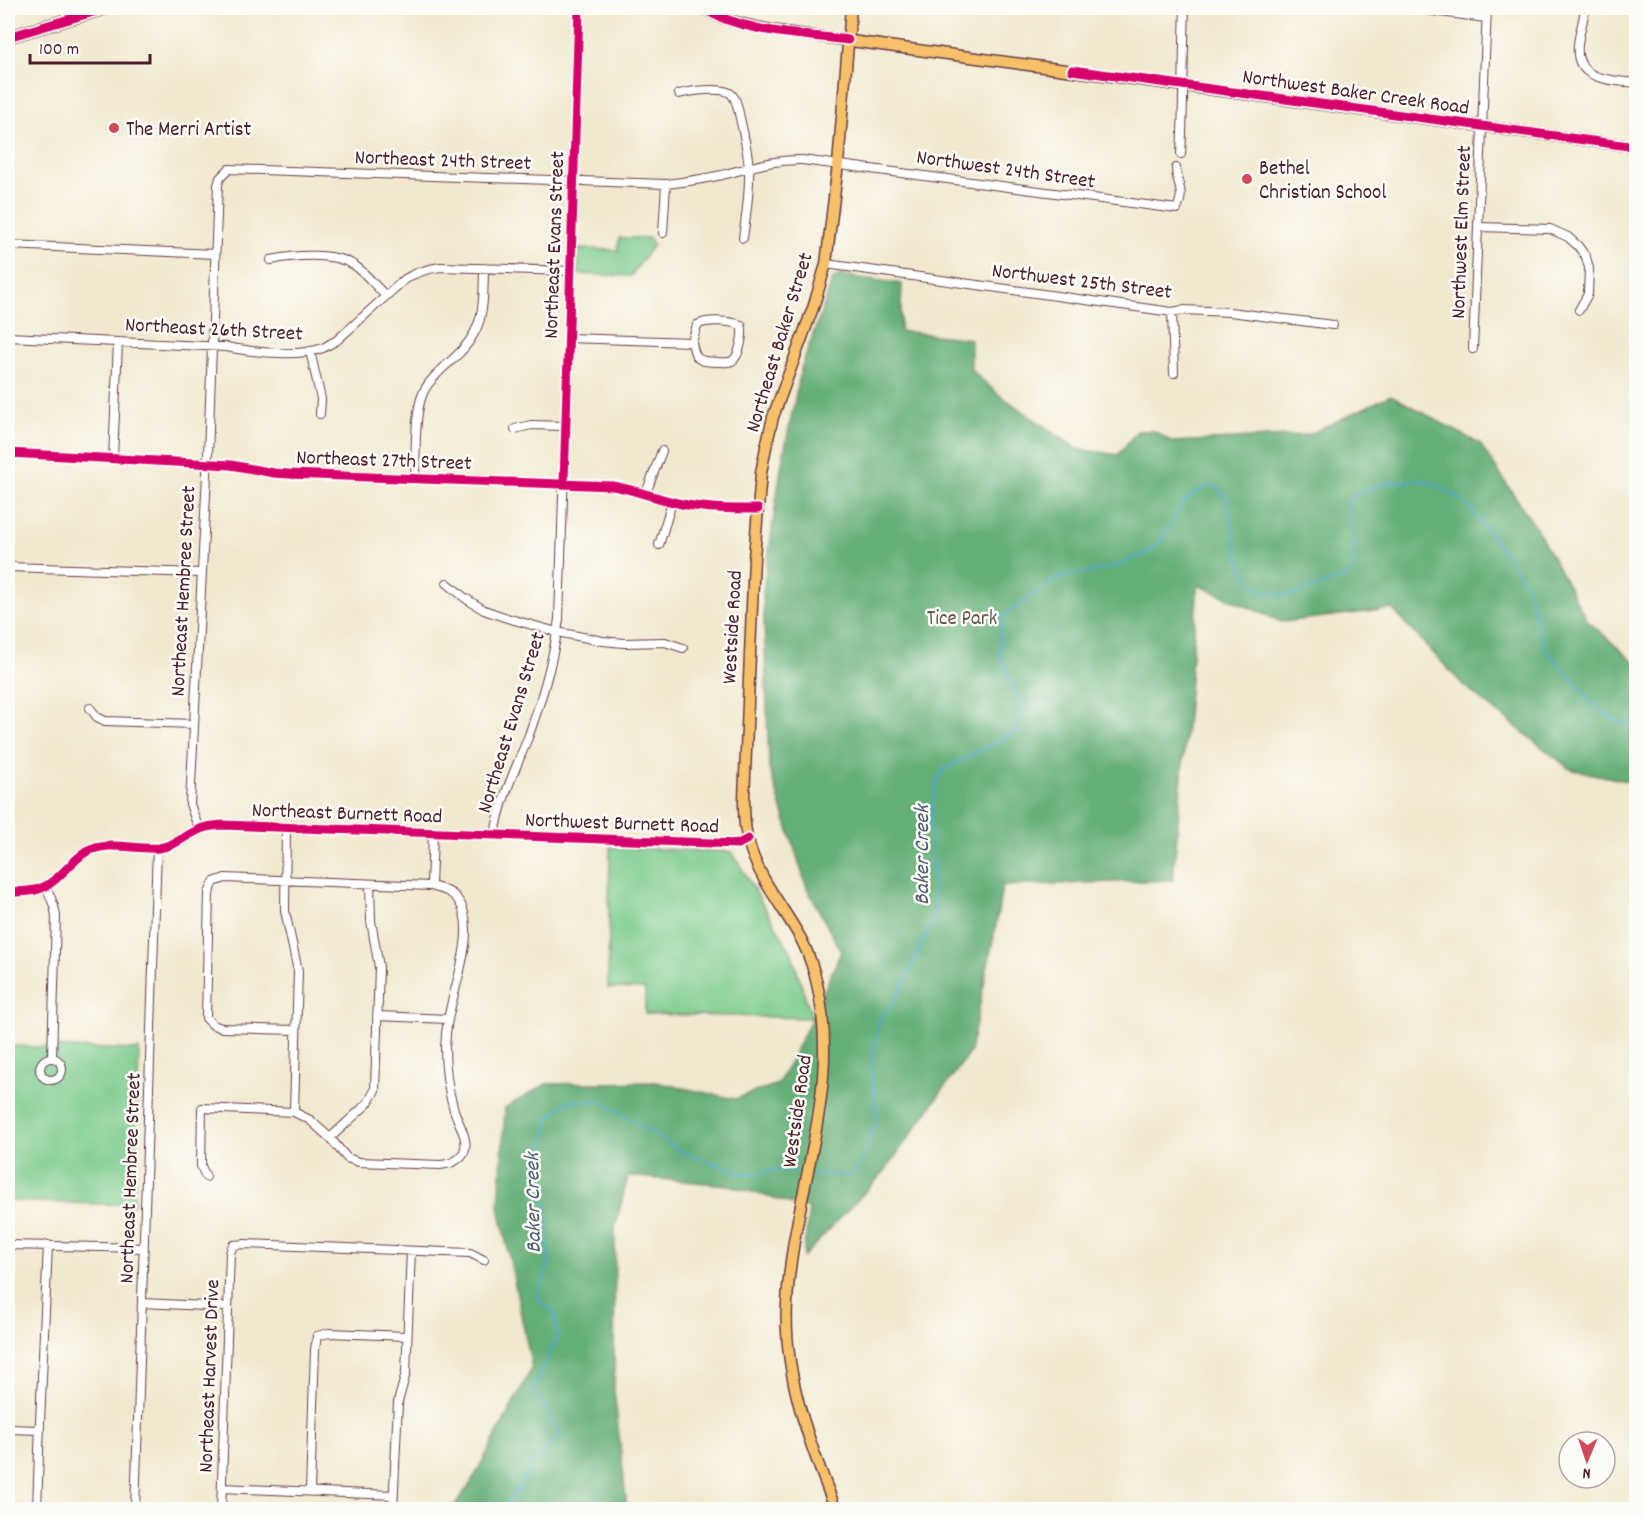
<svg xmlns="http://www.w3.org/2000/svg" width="1644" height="1517" viewBox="0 0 1644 1517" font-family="Dekko,sans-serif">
<rect width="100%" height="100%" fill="#fdfcf7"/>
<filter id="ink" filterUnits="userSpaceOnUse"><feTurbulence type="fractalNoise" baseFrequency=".0167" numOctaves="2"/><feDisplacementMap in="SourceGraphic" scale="12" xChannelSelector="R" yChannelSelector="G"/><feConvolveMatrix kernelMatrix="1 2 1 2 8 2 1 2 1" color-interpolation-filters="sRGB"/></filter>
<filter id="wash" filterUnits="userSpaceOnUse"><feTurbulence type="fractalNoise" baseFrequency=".008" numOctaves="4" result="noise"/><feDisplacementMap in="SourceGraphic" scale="24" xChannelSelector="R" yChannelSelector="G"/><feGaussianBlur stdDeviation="1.35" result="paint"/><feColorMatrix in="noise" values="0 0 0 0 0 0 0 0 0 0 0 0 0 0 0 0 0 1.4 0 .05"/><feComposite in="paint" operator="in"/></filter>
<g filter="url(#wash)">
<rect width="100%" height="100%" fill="#f1e8cf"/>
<path fill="#7ccb8c" stroke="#63755c" stroke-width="1.5" d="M619,238H650L653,245L631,276L578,274L579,249L618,250Z
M610,847L732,852L791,952L812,1018L645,1014V989L608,988Z
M8,1046L139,1050L134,1205L8,1201Z"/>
<path fill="#65af78" stroke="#586752" stroke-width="1.5" d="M840,275L902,284L900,331L971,339V370L997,393L1077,449L1118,455L1137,431H1154L1172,442L1308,435L1391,395L1480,444L1536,528L1587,620L1636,664V783L1570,769L1465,687L1392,609L1282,622L1198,585L1173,880L1002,886L996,925L970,1052L884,1172L803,1257L809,1209L728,1185L628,1176L615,1228L614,1389L627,1509L451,1510L471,1483L532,1368L499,1207L505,1108L546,1084L655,1082L735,1099L778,1084L812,1018L841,952L807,888L769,768L763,592L781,468L801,369L833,279Z"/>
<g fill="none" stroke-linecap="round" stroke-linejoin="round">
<path stroke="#4ea9cc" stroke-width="2" d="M810,1173L850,1176L860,1166L877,1119L871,1067L880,1018L898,996L936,914L930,822L937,781L943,770L1017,731L1021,704L1000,655L1001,618L1056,579L1117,566L1150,551L1159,544L1185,500L1205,487L1216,486L1226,496L1239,558L1250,582L1260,591L1293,595L1348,576C1361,554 1352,526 1348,503L1355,495L1380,484L1421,480L1438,485L1468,505L1514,566L1527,587L1545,648L1595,705L1618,722L1636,727
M500,1510L521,1486L527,1470L561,1434L533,1388L558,1337L554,1309L547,1308L537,1297L548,1268V1227L541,1158L549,1118L569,1101L599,1100L681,1151L744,1174L784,1170L805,1172"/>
</g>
</g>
<g filter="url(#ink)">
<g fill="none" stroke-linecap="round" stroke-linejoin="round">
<defs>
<path id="minor" d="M1410,8L1486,18
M1585,8C1584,20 1579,32 1578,45C1574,81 1611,80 1636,83
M679,94C690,91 721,87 730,93C737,98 738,110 740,118C744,135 748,152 749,169C750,192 746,216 743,238
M1181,154C1184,105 1183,57 1185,8
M1478,227L1550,229L1568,237L1578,246L1586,257L1589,268L1588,294L1579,310
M663,233L666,184
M8,245L215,254
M271,260C295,255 333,252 354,265C366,273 375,286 385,295
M826,264L1172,312L1183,310L1230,312L1333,325
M1172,312L1174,373
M8,337L226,347C254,352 296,358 323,348C327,346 331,343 336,341L405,279C416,272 427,269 440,267L570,271
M568,338L692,342C695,362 700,361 718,362C723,362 728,363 732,361C740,356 744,333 741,325C729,321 708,319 697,325L692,342
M1473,349L1487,8
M310,351L321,399L320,414
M515,429L531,425L565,426
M8,453L231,465L274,473L289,474L613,486C636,490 658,499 682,504C707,509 732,509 758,509
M113,459L118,342
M415,478C416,455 414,410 424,391C430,379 442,369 452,360C485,331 483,309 484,268
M646,493L662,451
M659,545L672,502
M8,567L201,573
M447,583L465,598L484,610L507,618L557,632L603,641L624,643L665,642L683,648
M90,708L97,717L105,721L194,724
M286,827L285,911L298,971L294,1112
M199,830L190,804L208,455L218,185L220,178L229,169L666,184C685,182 703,179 722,175C750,168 773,159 802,160L1177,209C1186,188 1176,187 1176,168
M495,836C500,799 516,769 529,735C542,698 554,658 559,619L579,8
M46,886L54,906L56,916L52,1058
M431,886L433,834
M8,892C17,892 26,892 35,890C56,886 68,863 86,852C109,840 135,850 159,848C175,846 186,835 200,829C208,826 215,826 223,825L738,844L748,839
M377,1016L448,1019
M40 1069a11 11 0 1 1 22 0a11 11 0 1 1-22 0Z
M330,1138L368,1103L375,1090L379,967L371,921L370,884
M206,1177L201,1166L202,1108L294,1112L310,1120L330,1138L347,1158L359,1162L440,1165C454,1164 468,1157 465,1140C464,1132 457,1119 454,1110C448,1090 445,1068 445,1047C446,1038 446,1029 448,1020C453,988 479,928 458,900C452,891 441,889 431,886L225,878L214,882L209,893L206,1018L213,1025L222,1028L296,1030
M8,1245L144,1248
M142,1303L228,1307
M8,1429L40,1430
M222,1488L394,1495
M310,1491L315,1350L317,1336L329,1333L407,1336
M37,1510L40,1422L48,1245
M135,1510L157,848
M221,1510L230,1253L233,1245L245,1244L470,1253L484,1260
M393,1510L398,1402L406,1373L411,1251"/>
<path id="major" d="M702,8C732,25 765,29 799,34L1636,147
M836,1510C810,1445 783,1375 787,1304C791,1206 834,1112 822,1013C819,988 813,962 801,939C783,906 757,877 748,840C744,827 744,813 744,799L754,558L761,473L766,447L773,417L814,305L826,264L838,164L851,8"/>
<path id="highway" d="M8,37L107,8"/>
</defs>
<use href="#minor" stroke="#633d44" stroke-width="10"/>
<use href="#major" stroke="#633d44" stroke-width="13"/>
<use href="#highway" stroke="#633d44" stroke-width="14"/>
<use href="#minor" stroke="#fff" stroke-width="8"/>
<use href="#major" stroke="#f7c06b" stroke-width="10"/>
<use href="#highway" stroke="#f7c06b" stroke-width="12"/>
<defs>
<path id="cycleway" d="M702,8C745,33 799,34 848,40
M8,37L107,8
M1072,70L1636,147
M8,453L231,465L274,473L289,474L613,486C636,490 658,499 682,504C707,509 732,509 758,509
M564,483L579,8
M8,892C17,892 26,892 35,890C56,886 68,863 86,852C109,840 135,850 159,848C175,846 186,835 200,829C208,826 215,826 223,825L738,844L748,839"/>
</defs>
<use href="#cycleway" stroke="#fdfcf7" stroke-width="13"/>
<use href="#cycleway" stroke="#d6006c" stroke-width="9"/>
</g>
</g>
<g fill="#d1495b" stroke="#fdfcf7" stroke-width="2">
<circle cx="114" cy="128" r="6"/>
<circle cx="1247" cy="179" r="6"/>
</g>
<g text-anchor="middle" stroke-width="5" stroke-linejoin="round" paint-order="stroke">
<g font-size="21" fill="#4a1f2b" stroke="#fdfcf7">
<text transform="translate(1356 91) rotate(8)" y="7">Northwest Baker Creek Road</text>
<text transform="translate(443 159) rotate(2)" y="7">Northeast 24th Street</text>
<text transform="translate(1006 168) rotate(8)" y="7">Northwest 24th Street</text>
<text transform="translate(1460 232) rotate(-88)" y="7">Northwest Elm Street</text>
<text transform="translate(553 245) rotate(-88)" y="7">Northeast Evans Street</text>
<text transform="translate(1082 280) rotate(7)" y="7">Northwest 25th Street</text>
<text transform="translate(214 328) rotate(3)" y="7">Northeast 26th Street</text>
<text transform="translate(778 342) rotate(-73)" y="7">Northeast Baker Street</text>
<text transform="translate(384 459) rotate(2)" y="7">Northeast 27th Street</text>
<text transform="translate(182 591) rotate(-87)" y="7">Northeast Hembree Street</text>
<text transform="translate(731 627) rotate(-87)" y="7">Westside Road</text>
<text transform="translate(510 722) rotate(-73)" y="7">Northeast Evans Street</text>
<text transform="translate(347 812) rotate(2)" y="7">Northeast Burnett Road</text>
<text transform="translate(622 822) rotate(2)" y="7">Northwest Burnett Road</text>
<text transform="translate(796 1111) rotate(-82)" y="7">Westside Road</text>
<text transform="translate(129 1178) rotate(-88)" y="7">Northeast Hembree Street</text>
<text transform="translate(208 1376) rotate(-88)" y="7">Northeast Harvest Drive</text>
</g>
<g font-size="21" fill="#4a1f2b" stroke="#fdfcf7" text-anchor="start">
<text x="126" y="135">The Merri Artist</text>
<text x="1259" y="174">Bethel<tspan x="1259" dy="24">Christian School</tspan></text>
</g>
<g font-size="21" fill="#5c5b4d" stroke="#fdfcf7">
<text x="962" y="624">Tice Park</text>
</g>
<g font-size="22" font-style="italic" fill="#4c5d73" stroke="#fdfcf7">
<text transform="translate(920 855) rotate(-90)" y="8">Baker Creek</text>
<text transform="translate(531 1203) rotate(-91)" y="8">Baker Creek</text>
</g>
</g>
<rect width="1644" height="1517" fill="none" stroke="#fdfcf7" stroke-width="30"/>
<g transform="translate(1587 1460) rotate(182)"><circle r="28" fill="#fdfcf7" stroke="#b5a4a5" stroke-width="1.5"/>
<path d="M0-4.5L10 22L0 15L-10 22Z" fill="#d1495b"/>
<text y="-9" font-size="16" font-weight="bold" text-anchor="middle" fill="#4a1f2b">N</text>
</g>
<path d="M30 54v9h120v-9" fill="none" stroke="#4a1f2b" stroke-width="3"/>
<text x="39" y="54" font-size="18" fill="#4a1f2b" stroke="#fdfcf7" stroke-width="4.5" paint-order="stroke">100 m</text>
</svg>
